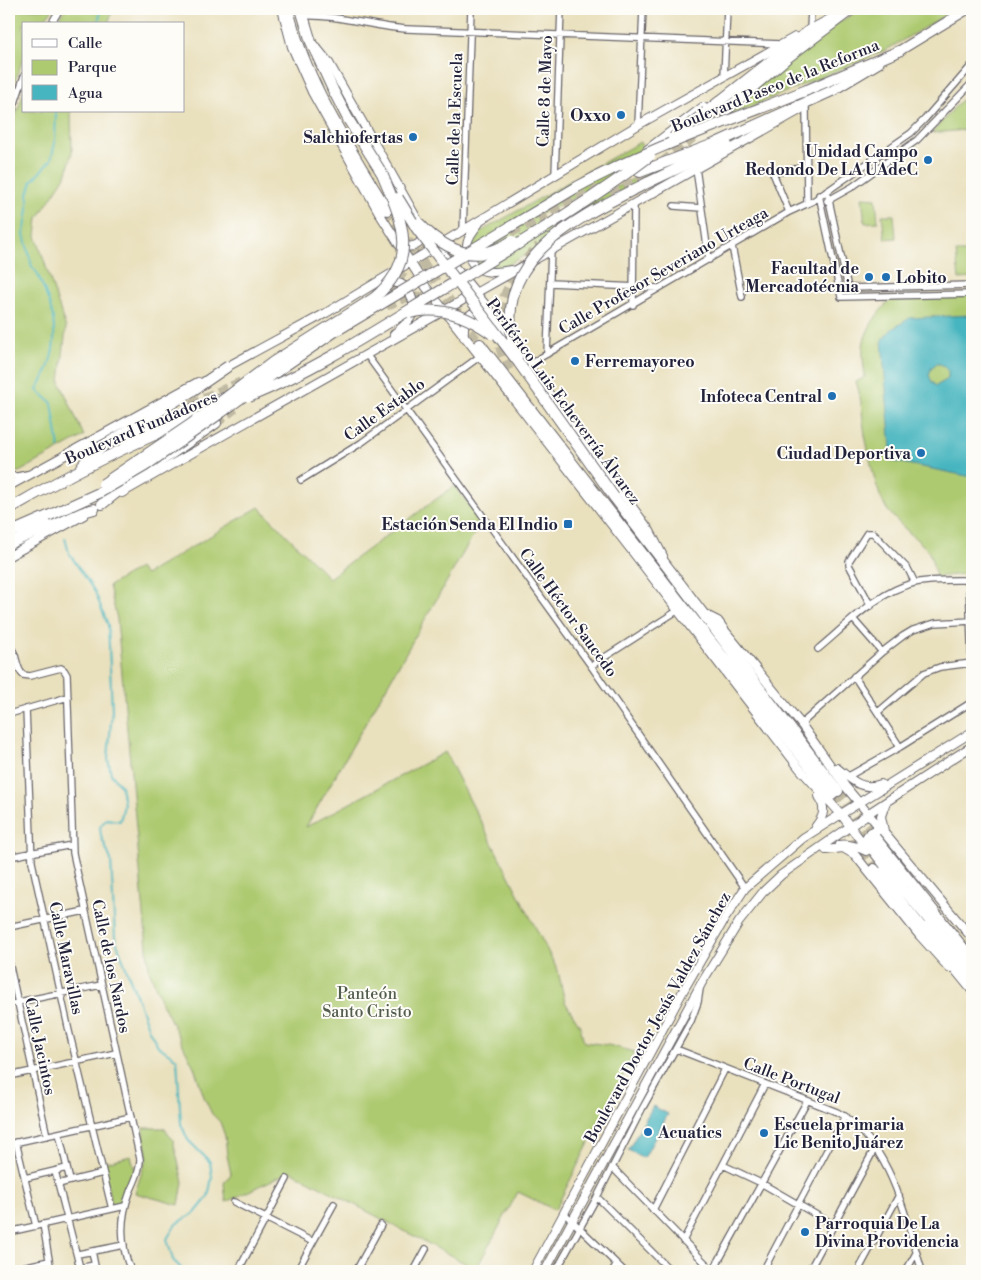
<svg xmlns="http://www.w3.org/2000/svg" width="981" height="1280" viewBox="0 0 981 1280" font-family="'Libre Bodoni',serif">
<rect width="100%" height="100%" fill="#fdfcf7"/>
<filter id="ink" filterUnits="userSpaceOnUse"><feTurbulence type="fractalNoise" baseFrequency=".02" numOctaves="2"/><feDisplacementMap in="SourceGraphic" scale="10" xChannelSelector="R" yChannelSelector="G"/><feConvolveMatrix kernelMatrix="1 2 1 2 8 2 1 2 1" color-interpolation-filters="sRGB"/></filter>
<filter id="wash" filterUnits="userSpaceOnUse"><feTurbulence type="fractalNoise" baseFrequency=".0096" numOctaves="4" result="noise"/><feDisplacementMap in="SourceGraphic" scale="20" xChannelSelector="R" yChannelSelector="G"/><feGaussianBlur stdDeviation="1.12" result="paint"/><feColorMatrix in="noise" values="0 0 0 0 0 0 0 0 0 0 0 0 0 0 0 0 0 1.4 0 .05"/><feComposite in="paint" operator="in"/></filter>
<g filter="url(#wash)">
<rect width="100%" height="100%" fill="#e9e0bd"/>
<path fill="#aeca71" stroke="#687656" d="M9,9H53L41,24H24V56L9,98Z
M65,9H113L108,24H55Z
M861,9H956L886,50L752,106L718,119C764,80 809,39 861,9Z
M24,91V111H71L72,152L67,173L38,218L36,236L66,328L60,382L84,436L19,472L9,470V136Z
M962,99L965,130L932,133Z
M640,142L649,162L538,215L540,222L662,166L664,169L631,188L569,216L578,226L504,267C497,267 490,269 483,266C474,262 468,246 474,238C476,235 478,234 480,232Z
M862,197L876,198L878,222L865,223Z
M882,215H894L896,238L885,239Z
M956,252H972V278L959,279Z
M972,295V573L936,577L931,557L927,549C914,537 900,525 889,512C876,497 869,454 865,435C862,418 862,398 856,382L865,377C864,366 861,352 864,341C869,324 880,309 893,298Z
M454,486L482,520L306,827L445,752L558,971L565,1002L580,1026L584,1042L608,1045L635,1052L555,1210L518,1192L476,1269L291,1171L226,1202L224,1183L231,1174L227,1155L225,1136L220,1122L212,1114L204,1097L194,1067L162,1003L149,970L117,619L109,586L139,568L145,575L259,507L329,578Z
M143,1128H164L173,1140L183,1182L179,1205L135,1193L147,1156Z
M131,1156L135,1170L120,1203L112,1205L102,1163Z"/>
<path fill="#46b5bf" stroke="#346c7d" fill-rule="evenodd" d="M972,315V477L892,461L882,340L892,329L910,318ZM936,364H941L948,371V379L936,386L932,382L929,375L932,367Z
M653,1106L668,1114L644,1158L628,1150Z"/>
<g fill="none" stroke-linecap="round" stroke-linejoin="round">
<path stroke="#46b5bf" stroke-width="2" d="M98,24L101,9
M56,111L55,143L51,160L32,181L28,194V210L24,234L32,267L36,271C51,303 61,329 49,365C47,373 41,382 37,390L52,403L59,448
M65,538L69,553L95,592L108,625L112,710L108,759L111,774L121,786L124,805L120,821L106,819L100,827L101,836L111,860L115,938L149,1030L158,1046L177,1059L181,1124L188,1140L210,1162L212,1177L208,1197L195,1213L176,1224L167,1239L173,1260L184,1271"/>
</g>
</g>
<g filter="url(#ink)">
<g fill="none" stroke-linecap="round" stroke-linejoin="round">
<path stroke="#c1baa3" stroke-width="10" stroke-dasharray="10 5" stroke-linecap="butt" d="M612,196L652,171L725,111
M387,210L403,235
M557,230L570,219L586,210
M511,232L599,189
M408,242C426,253 445,258 466,252
M413,249L458,313
M376,301C391,290 403,277 409,258
M386,306C402,297 418,293 436,300
M460,320L480,344
M509,370C485,324 505,280 539,246
M190,404L246,380
M216,423L235,408
M838,791L873,835
M832,795L867,842
M846,825L874,869"/>
<defs>
<path id="street" d="M302,16C337,14 372,27 407,29L781,44
M51,24L60,9
M810,30L811,9
M724,77L727,9
M806,107L807,203
M9,121L24,76
M638,125L643,9
M696,168L709,260
M555,175L561,9
M827,191L848,288L972,285
M819,195L841,297L972,294
M827,201L852,187L917,140L972,83
M674,206L701,208
M789,212L773,173L806,167
M463,231L471,9
M732,246L742,297
M550,283L659,288
M633,305L634,203
M366,354L591,666L745,888
M547,354L551,250
M528,365L789,212L813,201L911,133L925,119L972,65
M9,476H18L27,474
M301,480L361,443L479,357
M969,580L972,673
M871,606L849,565V561L867,533H873L908,569L915,583
M854,620L882,652
M9,646C18,653 15,667 23,675L30,676L61,668L64,670L67,675L73,853L140,1159C140,1170 135,1181 130,1192C120,1218 120,1245 131,1271
M818,649C845,627 878,591 914,583C932,579 954,580 972,580
M591,666L680,609
M854,676L900,747
M26,709L32,862L69,1031L112,1209
M878,712L924,673L940,667L972,663
M9,714L68,697
M801,724L882,652L903,636L913,630L935,623L971,621
M847,777L900,747L972,702
M9,857L72,845
M9,927L85,911
M9,962L47,1136
M9,1004L101,985
M676,1049L837,1112C891,1142 905,1216 922,1271
M9,1076L116,1053
M59,1133L70,1181
M16,1142L36,1226
M9,1144L131,1117
M723,1165L761,1183L834,1225
M612,1167L713,1271
M55,1171L80,1268
M25,1178L67,1168
M58,1184L103,1173
M597,1197L671,1271
M234,1202L313,1242
M653,1210L725,1069
M564,1213L624,1271
M43,1224L51,1271
M9,1232L125,1206
M683,1241L765,1084
M92,1251L96,1271
M78,1254L124,1245
M9,1270L49,1261
M65,1271L94,1265
M238,1271L287,1179
M297,1271L334,1204
M356,1271L381,1225
M414,1271L426,1249
M556,1271L597,1197L642,1109L691,1021L698,1002L700,989
M613,1271L617,1264
M713,1271L807,1101
M763,1271L845,1116
M809,1271L875,1148
M858,1271L899,1195
M906,1271L916,1253"/>
<path id="secondary" d="M282,9L292,47L312,92L381,216L426,287L632,551L800,769L840,813L868,850
M316,47L329,63L421,226
M479,223C475,229 470,234 468,241C466,246 467,252 469,257C476,275 495,273 511,270
M434,243L458,271L501,324L528,365L650,531L663,556
M399,244C410,249 422,247 423,233
M384,283C390,283 396,282 401,284C409,288 416,303 413,312C411,321 401,328 394,334
M464,337C463,323 466,310 483,312
M223,369L326,313L638,125L795,37
M9,486L198,382
M122,493C347,364 573,237 800,110
M9,556L84,515
M706,615L718,621L726,632L801,724L845,786L972,938
M837,768C852,780 861,791 881,784
M816,826C825,815 825,808 819,796
M884,831L881,816L886,802
M840,845C849,843 858,847 866,851
M864,845C865,835 871,829 881,830
M826,850L843,848L855,855L920,936L949,968
M883,871L901,894
M927,926L972,981
M533,1271L683,991L724,920L745,888L803,838L972,732
M545,1271L701,984L739,922L763,892L781,875L872,811L972,746"/>
<path id="primary" d="M810,30L842,13
M894,54L968,9
M834,90L879,63"/>
<path id="highway" d="M288,9C305,81 349,147 387,210
M301,9L311,42L333,90
M807,90L899,51
M725,111L787,58L852,9
M706,112L810,30
M647,151L703,108
M640,172L714,144L834,90
M647,183L727,145
M480,344L683,606L832,795
M125,440L195,408L224,398
M81,467L90,456L103,446L192,391L227,367
M614,497L838,791
M102,504L126,485L216,423
M9,509C69,474 131,443 196,418
M9,533L48,516
M9,544L73,515L94,509
M873,835L972,959
M867,842L905,891L972,971
M874,869L972,989"/>
</defs>
<use href="#street" stroke="#686468" stroke-width="8"/>
<use href="#secondary" stroke="#686468" stroke-width="10"/>
<use href="#primary" stroke="#686468" stroke-width="11"/>
<use href="#highway" stroke="#686468" stroke-width="12"/>
<use href="#street" stroke="#fff" stroke-width="5.5"/>
<use href="#secondary" stroke="#fff" stroke-width="8"/>
<use href="#primary" stroke="#fff" stroke-width="9"/>
<use href="#highway" stroke="#fff" stroke-width="10"/>
<defs>
<path id="highway-bridge" d="M333,90L348,119L383,175
M673,138L706,112
M398,198L417,229L519,363L614,497
M419,223C433,239 460,258 484,253C494,251 504,246 512,241
M410,313C441,305 468,316 492,334
M517,357C485,260 575,219 647,183
M249,397C317,369 379,328 442,290C513,247 584,206 650,156
M197,418L220,409
M103,484L190,425L273,362L374,298C422,258 401,219 381,171
M48,516L99,493L145,466L222,412L283,367L334,332L577,187C650,147 730,121 807,90"/>
</defs>
<use href="#highway-bridge" stroke="#686468" stroke-width="12" stroke-linecap="butt"/>
<use href="#highway-bridge" stroke="#fff" stroke-width="10"/>
</g>
</g>
<g fill="#1f6fb2" stroke="#fdfcf7" stroke-width="2">
<circle cx="621" cy="115" r="5"/>
<circle cx="413" cy="137" r="5"/>
<circle cx="928" cy="160" r="5"/>
<circle cx="869" cy="277" r="5"/>
<circle cx="886" cy="277" r="5"/>
<circle cx="575" cy="361" r="5"/>
<circle cx="832" cy="396" r="5"/>
<circle cx="921" cy="453" r="5"/>
<rect x="563" y="519" width="10" height="10" rx="2.5"/>
<circle cx="648" cy="1132" r="5"/>
<circle cx="764" cy="1133" r="5"/>
<circle cx="805" cy="1232" r="5"/>
</g>
<g text-anchor="middle" stroke-width="4" stroke-linejoin="round" paint-order="stroke">
<g font-size="16" fill="#22223b" stroke="#fdfcf7">
<text transform="translate(775 85) rotate(-22)" y="6">Boulevard Paseo de la Reforma</text>
<text transform="translate(544 91) rotate(-88)" y="6">Calle 8 de Mayo</text>
<text transform="translate(454 119) rotate(-88)" y="6">Calle de la Escuela</text>
<text transform="translate(663 270) rotate(-30)" y="6">Calle Profesor Severiano Urteaga</text>
<text transform="translate(564 401) rotate(54)" y="6">Periférico Luis Echeverría Álvarez</text>
<text transform="translate(384 409) rotate(-36)" y="6">Calle Establo</text>
<text transform="translate(141 427) rotate(-23)" y="6">Boulevard Fundadores</text>
<text transform="translate(569 612) rotate(54)" y="6">Calle Héctor Saucedo</text>
<text transform="translate(67 958) rotate(78)" y="6">Calle Maravillas</text>
<text transform="translate(112 966) rotate(78)" y="6">Calle de los Nardos</text>
<text transform="translate(657 1017) rotate(-61)" y="6">Boulevard Doctor Jesús Valdez Sánchez</text>
<text transform="translate(41 1046) rotate(78)" y="6">Calle Jacintos</text>
<text transform="translate(792 1080) rotate(21)" y="6">Calle Portugal</text>
</g>
<g font-size="16" font-weight="bold" fill="#22223b" stroke="#fdfcf7" text-anchor="end">
<text x="611" y="121">Oxxo</text>
<text x="403" y="143">Salchiofertas</text>
<text x="918" y="157">Unidad Campo<tspan x="918" dy="18">Redondo De LA UAdeC</tspan></text>
<text x="859" y="274">Facultad de<tspan x="859" dy="18">Mercadotécnia</tspan></text>
<text x="896" y="283" text-anchor="start">Lobito</text>
<text x="585" y="367" text-anchor="start">Ferremayoreo</text>
<text x="822" y="402">Infoteca Central</text>
<text x="911" y="459">Ciudad Deportiva</text>
<text x="558" y="530">Estación Senda El Indio</text>
<text x="774" y="1130" text-anchor="start">Escuela primaria<tspan x="774" dy="18">Lic Benito Juárez</tspan></text>
<text x="658" y="1138" text-anchor="start">Acuatics</text>
<text x="815" y="1229" text-anchor="start">Parroquia De La<tspan x="815" dy="18">Divina Providencia</tspan></text>
</g>
<g font-size="16" fill="#535d4e" stroke="#fdfcf7">
<text x="367" y="999">Panteón<tspan x="367" dy="18">Santo Cristo</tspan></text>
</g>
</g>
<rect width="981" height="1280" fill="none" stroke="#fdfcf7" stroke-width="30"/>
<rect x="22" y="22" width="162" height="90" fill="#fdfcf7" stroke="#a5a5ac"/>
<rect x="32" y="39" width="25" height="8" fill="#ffffff" stroke="#a5a5ac"/>
<text x="68" y="48" font-size="15" fill="#22223b">Calle</text>
<rect x="32" y="60" width="25" height="15" fill="#aeca71" stroke="#a5a5ac"/>
<text x="68" y="72" font-size="15" fill="#22223b">Parque</text>
<rect x="32" y="85" width="25" height="15" fill="#46b5bf" stroke="#a5a5ac"/>
<text x="68" y="98" font-size="15" fill="#22223b">Agua</text>
</svg>
